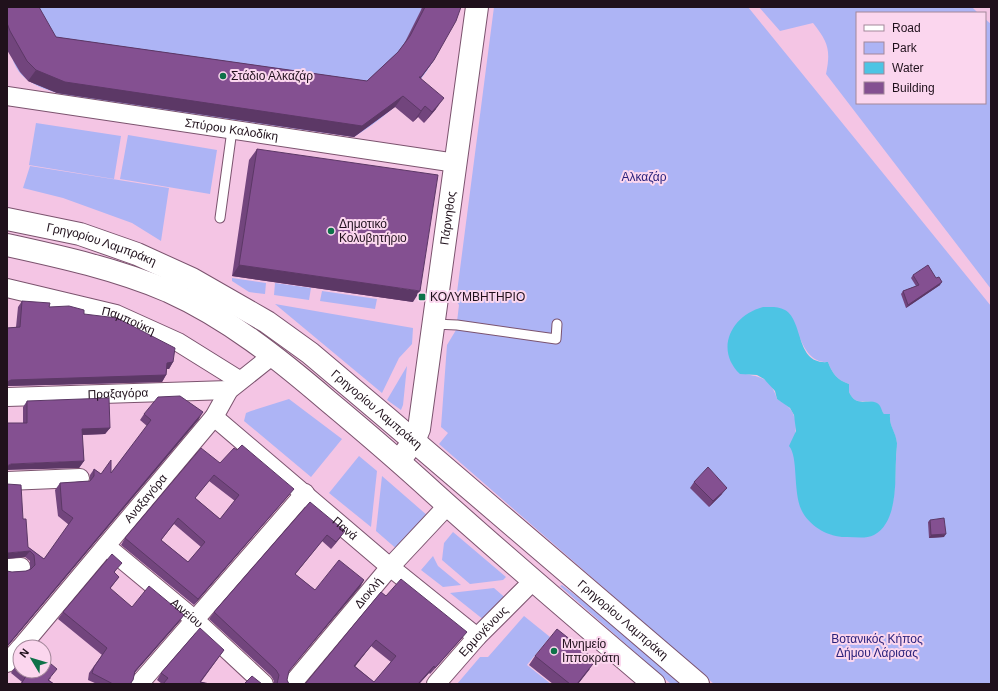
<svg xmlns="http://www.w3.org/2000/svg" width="998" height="691" viewBox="0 0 998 691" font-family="Helvetica,sans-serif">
<rect width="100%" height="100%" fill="#f4c5e4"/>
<path fill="#adb4f5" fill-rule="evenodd" d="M7,7H457C451,22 445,38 438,53C419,88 388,116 354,137L76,98C54,92 24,87 14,63C10,53 9,20 7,7Z
M494,7H748L991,306V684H714L439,444L448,433L441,427L447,345L456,330L459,305L456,300ZM800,338C805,351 813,363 828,362C832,373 837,380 849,384V392C855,406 863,399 873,402C879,404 881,410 884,414H890C889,427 896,433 897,443C897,448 896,454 896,459C895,485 897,538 859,537C831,537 829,535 807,518C803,496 797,474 794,452C792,439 799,428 794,416C791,407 784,403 777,399C767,365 743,383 733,365C730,359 730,352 729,346Z
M759,7H972L978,13H857V103H985V19L991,24V289L826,74C831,50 828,42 813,23L780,31Z
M36,123L121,136L114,179L29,165Z
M128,135L217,150L210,194L120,179Z
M30,166L169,188L161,241L132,223L63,198L23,188Z
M232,278L266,283L265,294L249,292L232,281Z
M275,283L311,288L309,300L274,295Z
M322,291L377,299L375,309L320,301Z
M275,304L413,328L412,344L399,358L382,393Z
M407,366L403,405L401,410L387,400Z
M289,399L342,439L311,477L244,421L246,413L251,411Z
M359,456L377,471L371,527L329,493Z
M382,476L428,516L399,551L376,531Z
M453,532L506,577L503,580L470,584L442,560L444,543Z
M433,556L438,566L461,585L443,587L421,570Z
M562,585L611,622L682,684H671L561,587L560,586Z
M494,588L509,601L489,624L450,593Z
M524,616L550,637L527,665L551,684H457L480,657H488Z"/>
<path fill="#4dc4e4" d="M763,307C770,307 778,306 785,310C804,321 795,365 828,362C832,373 837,380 849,384V392C856,408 867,398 877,403C881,405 881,410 884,414H890C889,427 896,432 897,443C897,448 896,454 896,459C895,481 898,522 874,535C866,539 856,537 847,537C831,538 812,528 803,513C792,495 799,457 789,446L796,431L794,415L790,408L777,399L775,391L764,379L757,375L740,374C714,349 732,315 763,307Z"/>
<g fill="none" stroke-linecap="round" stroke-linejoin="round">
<defs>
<path id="lane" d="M220,218L232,130
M434,324L457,325L556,339L557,324"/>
<g id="street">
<path id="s1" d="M7,96L456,163"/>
<path id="s2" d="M7,288L116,314L178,342L239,380"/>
<path id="s3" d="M7,397L229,390"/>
<path id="s4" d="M214,417L390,567L477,637"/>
<path d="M7,481L80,478"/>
<path id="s5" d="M106,546L194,619L264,684"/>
<path d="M7,568L21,567"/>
<path id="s6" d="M21,647L214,417L229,390L273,355"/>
<path d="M7,663L20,648"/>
<path d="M139,684L305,493"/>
<path id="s7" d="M292,684L390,567L448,505"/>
<path id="s8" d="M436,684L477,637L534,580"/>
</g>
<g id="secondary">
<path id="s9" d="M399,461L414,441L419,429L477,7"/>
</g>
<g id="primary">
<path id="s10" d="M7,219L80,234L137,254L192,279L267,322L310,353L387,418L698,684"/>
<path d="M7,245C62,257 116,269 168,291C228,318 279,359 328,401C364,431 399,461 434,493C506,558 580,621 654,684"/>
</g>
</defs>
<use href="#lane" stroke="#7b536e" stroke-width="11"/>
<use href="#street" stroke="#7b536e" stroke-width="20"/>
<use href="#secondary" stroke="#7b536e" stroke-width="24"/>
<use href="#primary" stroke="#7b536e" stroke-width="24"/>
<use href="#lane" stroke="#fff" stroke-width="9"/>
<use href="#street" stroke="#fff" stroke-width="18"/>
<use href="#secondary" stroke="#fff" stroke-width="22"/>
<use href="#primary" stroke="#fff" stroke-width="22"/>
</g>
<path fill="#72457d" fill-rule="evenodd" d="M7,7L56,37L367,81L398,52L404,44L421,10L422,7H461L434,60L421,78L436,109L424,123L418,117L413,122L395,107L354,137L57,93L28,81L20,72L7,50Z
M257,149L413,302L232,276L249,160Z
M913,275L936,278L940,285L906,308L901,294L903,291L916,286L911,278Z
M22,301L84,314L173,362L169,369H167L166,375L162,382L7,386V328L16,327L18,307Z
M27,401L110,428L105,434L82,435L84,461L79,468L23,423V407Z
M144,414L199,419L7,647L12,572L26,571L30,570V561L25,557L23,519L28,547L44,559L69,525L58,516L55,490L60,483L90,481V475L94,469L101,474L111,473L147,426L140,420Z
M220,463L289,495L194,605L121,545L125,538ZM209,481L235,501L220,519L195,498ZM174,524L201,547L188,562L161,540Z
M694,482L722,494L709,507L690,488Z
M310,502L340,538L331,549L322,541L295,574L315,590L364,580L360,587L288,672L287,680L289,684H273L274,681L271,676L209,619L214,612Z
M930,520L944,537L929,538L928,522Z
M117,569L114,573L119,577L110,589L132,607L180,621L135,672L131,684H97L88,680L89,673L102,655L58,619L63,612Z
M386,596L462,638L430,674L429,673L419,684H305ZM371,646L391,662L374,682L355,666Z
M224,650L201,682L210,684H162L157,680L161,673Z
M535,656L590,669L578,684H553L529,665Z
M20,661V671H44L51,678L49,680L54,684H20L22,682L11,673L17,664Z"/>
<path fill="#5c3866" d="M434,60L413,88H411Z
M36,70L403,96L395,107L354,137L57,93L28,81Z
M444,98L436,109L424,123L432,112Z
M425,106L418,117L413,122L421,111Z
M239,265L420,291L413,302L232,276Z
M942,282L940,285L906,308L908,305Z
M173,362L169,369H163L167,363Z
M166,375L162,382L7,386V382L11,380Z
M203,412L199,419L7,647V646Z
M110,428L105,434L78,435L82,429Z
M84,461L79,468L7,470V466L11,464Z
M727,488L722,494L709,507L713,501Z
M294,489L289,495L194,605L198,599Z
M345,531L340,538L331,549L336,542Z
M946,534L944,537L929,538L931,535Z
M327,535L322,541L290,581L295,574Z
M30,551L25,557L7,559V553Z
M364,580L360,587L284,677L289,671Z
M184,615L180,621L131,677L135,671Z
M467,632L462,638L430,674L435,668Z
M376,640L371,646L350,673L354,666Z
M596,660L578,684H577Z
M434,666L429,673L419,684H418Z"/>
<path fill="#845091" stroke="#5c3866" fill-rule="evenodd" d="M7,7H39L56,37L367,81L398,52L410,36L425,7H461L456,21L434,60L421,77H419L444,98L432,112L425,106L421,111L403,96L362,126L65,82L36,70L27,61L10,31L7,23Z
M257,149L438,175L420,291L239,265Z
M928,265L936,278L939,277L942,282L908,305L903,291L919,285L913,275Z
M22,301L50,303L49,307L69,306L84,310V314L117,318L175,348L173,362L167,363L166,375L11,380L7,382V328L20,327Z
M180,396L203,412L7,646V571L12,572L26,571L31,569L35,565L34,555L30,551L7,553V484L21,485L23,519H26L28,547L44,559L73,518L62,510L60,483L90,481L94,476V469L101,474L111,460V473L151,420L144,414L158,397Z
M109,398L110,428L82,429L84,461L11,464L7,466V423H27V401Z
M242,445L294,489L198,599L125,538L201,448L220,463L234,448L237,450ZM214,475L239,495L220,519L195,498ZM178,518L205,542L188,562L161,540Z
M708,467L727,488L713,501L694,482Z
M310,502L345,531L336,542L327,535L295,574L315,590L339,560L364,580L289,671L287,680L289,684H277L279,675L276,670L214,612Z
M944,518L946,534L931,535L930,520Z
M112,554L122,563L114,572L119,577L110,588L132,607L149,586L184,615L135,671L133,680L130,684H113L92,673L94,667L107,648L63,612Z
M401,579L467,632L435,668L434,666L418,684H305L381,592L386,596ZM376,640L396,656L374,682L354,666Z
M200,628L224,650L200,682L210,684H163L168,678L161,673Z
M557,629L596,660L577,684H570L535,656Z
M44,658L57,669L48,680L54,684H21L28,673L25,671H44Z
M20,661V667L17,664Z
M252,676L262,684H244Z"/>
<g fill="#0e7249" stroke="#fbd6ee" stroke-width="1.5">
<circle cx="223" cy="76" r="4"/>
<circle cx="331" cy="231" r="4"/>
<rect x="418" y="293" width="8" height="8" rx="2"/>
<circle cx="554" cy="651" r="4"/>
</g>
<g text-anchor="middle" stroke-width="4" stroke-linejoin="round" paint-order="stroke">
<g font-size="12" fill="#20111c" stroke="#fbd6ee" text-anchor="start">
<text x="231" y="80">Στάδιο Αλκαζάρ</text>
<text x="339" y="228">Δημοτικό<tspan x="339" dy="14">Κολυβητήριο</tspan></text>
<text x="430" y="301">ΚΟΛΥΜΒΗΤΗΡΙΟ</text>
<text x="562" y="648">Μνημείο<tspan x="562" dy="14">Ιπποκράτη</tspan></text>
</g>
<g font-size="12" fill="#20111c" stroke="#fbd6ee">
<text dy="4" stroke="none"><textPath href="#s1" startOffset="227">Σπύρου Καλοδίκη</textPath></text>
<text dy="4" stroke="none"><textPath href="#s9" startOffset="251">Πάρνηθος</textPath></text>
<text dy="4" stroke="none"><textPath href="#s10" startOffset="98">Γρηγορίου Λαμπράκη</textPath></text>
<text dy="4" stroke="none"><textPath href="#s2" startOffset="126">Παμπούκη</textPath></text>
<text dy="4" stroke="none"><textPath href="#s3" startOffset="111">Πραξαγόρα</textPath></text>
<text dy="4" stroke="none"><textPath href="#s10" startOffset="422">Γρηγορίου Λαμπράκη</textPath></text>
<text dy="4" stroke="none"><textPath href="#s6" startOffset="194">Αναξαγόρα</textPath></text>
<text dy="4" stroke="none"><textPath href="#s4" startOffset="172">Πανά</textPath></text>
<text dy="4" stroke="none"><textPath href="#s7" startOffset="119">Διοκλή</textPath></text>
<text dy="4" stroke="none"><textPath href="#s5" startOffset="105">Αινείου</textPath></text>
<text dy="4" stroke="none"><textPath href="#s10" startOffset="746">Γρηγορίου Λαμπράκη</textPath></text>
<text dy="4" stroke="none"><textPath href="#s8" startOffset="71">Ερμογένους</textPath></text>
</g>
<g font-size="12" fill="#2b227b" stroke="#fbd6ee">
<text x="644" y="181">Αλκαζάρ</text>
<text x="877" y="643">Βοτανικός Κήπος<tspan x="877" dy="14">Δήμου Λάρισας</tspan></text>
</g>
</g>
<rect width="998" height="691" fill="none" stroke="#20111c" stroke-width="16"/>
<rect x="856" y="12" width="130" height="92" fill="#fbd6ee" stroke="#a3879a"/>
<rect x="864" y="25" width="20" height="6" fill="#ffffff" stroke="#a3879a"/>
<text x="892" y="32" font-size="12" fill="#20111c">Road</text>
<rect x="864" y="42" width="20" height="12" fill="#adb4f5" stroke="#a3879a"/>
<text x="892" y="52" font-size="12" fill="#20111c">Park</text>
<rect x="864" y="62" width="20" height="12" fill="#4dc4e4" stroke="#a3879a"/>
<text x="892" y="72" font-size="12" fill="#20111c">Water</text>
<rect x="864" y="82" width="20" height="12" fill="#845091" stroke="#a3879a"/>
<text x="892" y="92" font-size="12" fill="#20111c">Building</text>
<g transform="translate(32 659) rotate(308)"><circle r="19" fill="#fbd6ee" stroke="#a3879a"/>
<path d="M0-3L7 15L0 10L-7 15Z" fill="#0e7249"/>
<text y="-6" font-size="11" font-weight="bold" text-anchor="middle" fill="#20111c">N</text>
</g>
</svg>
